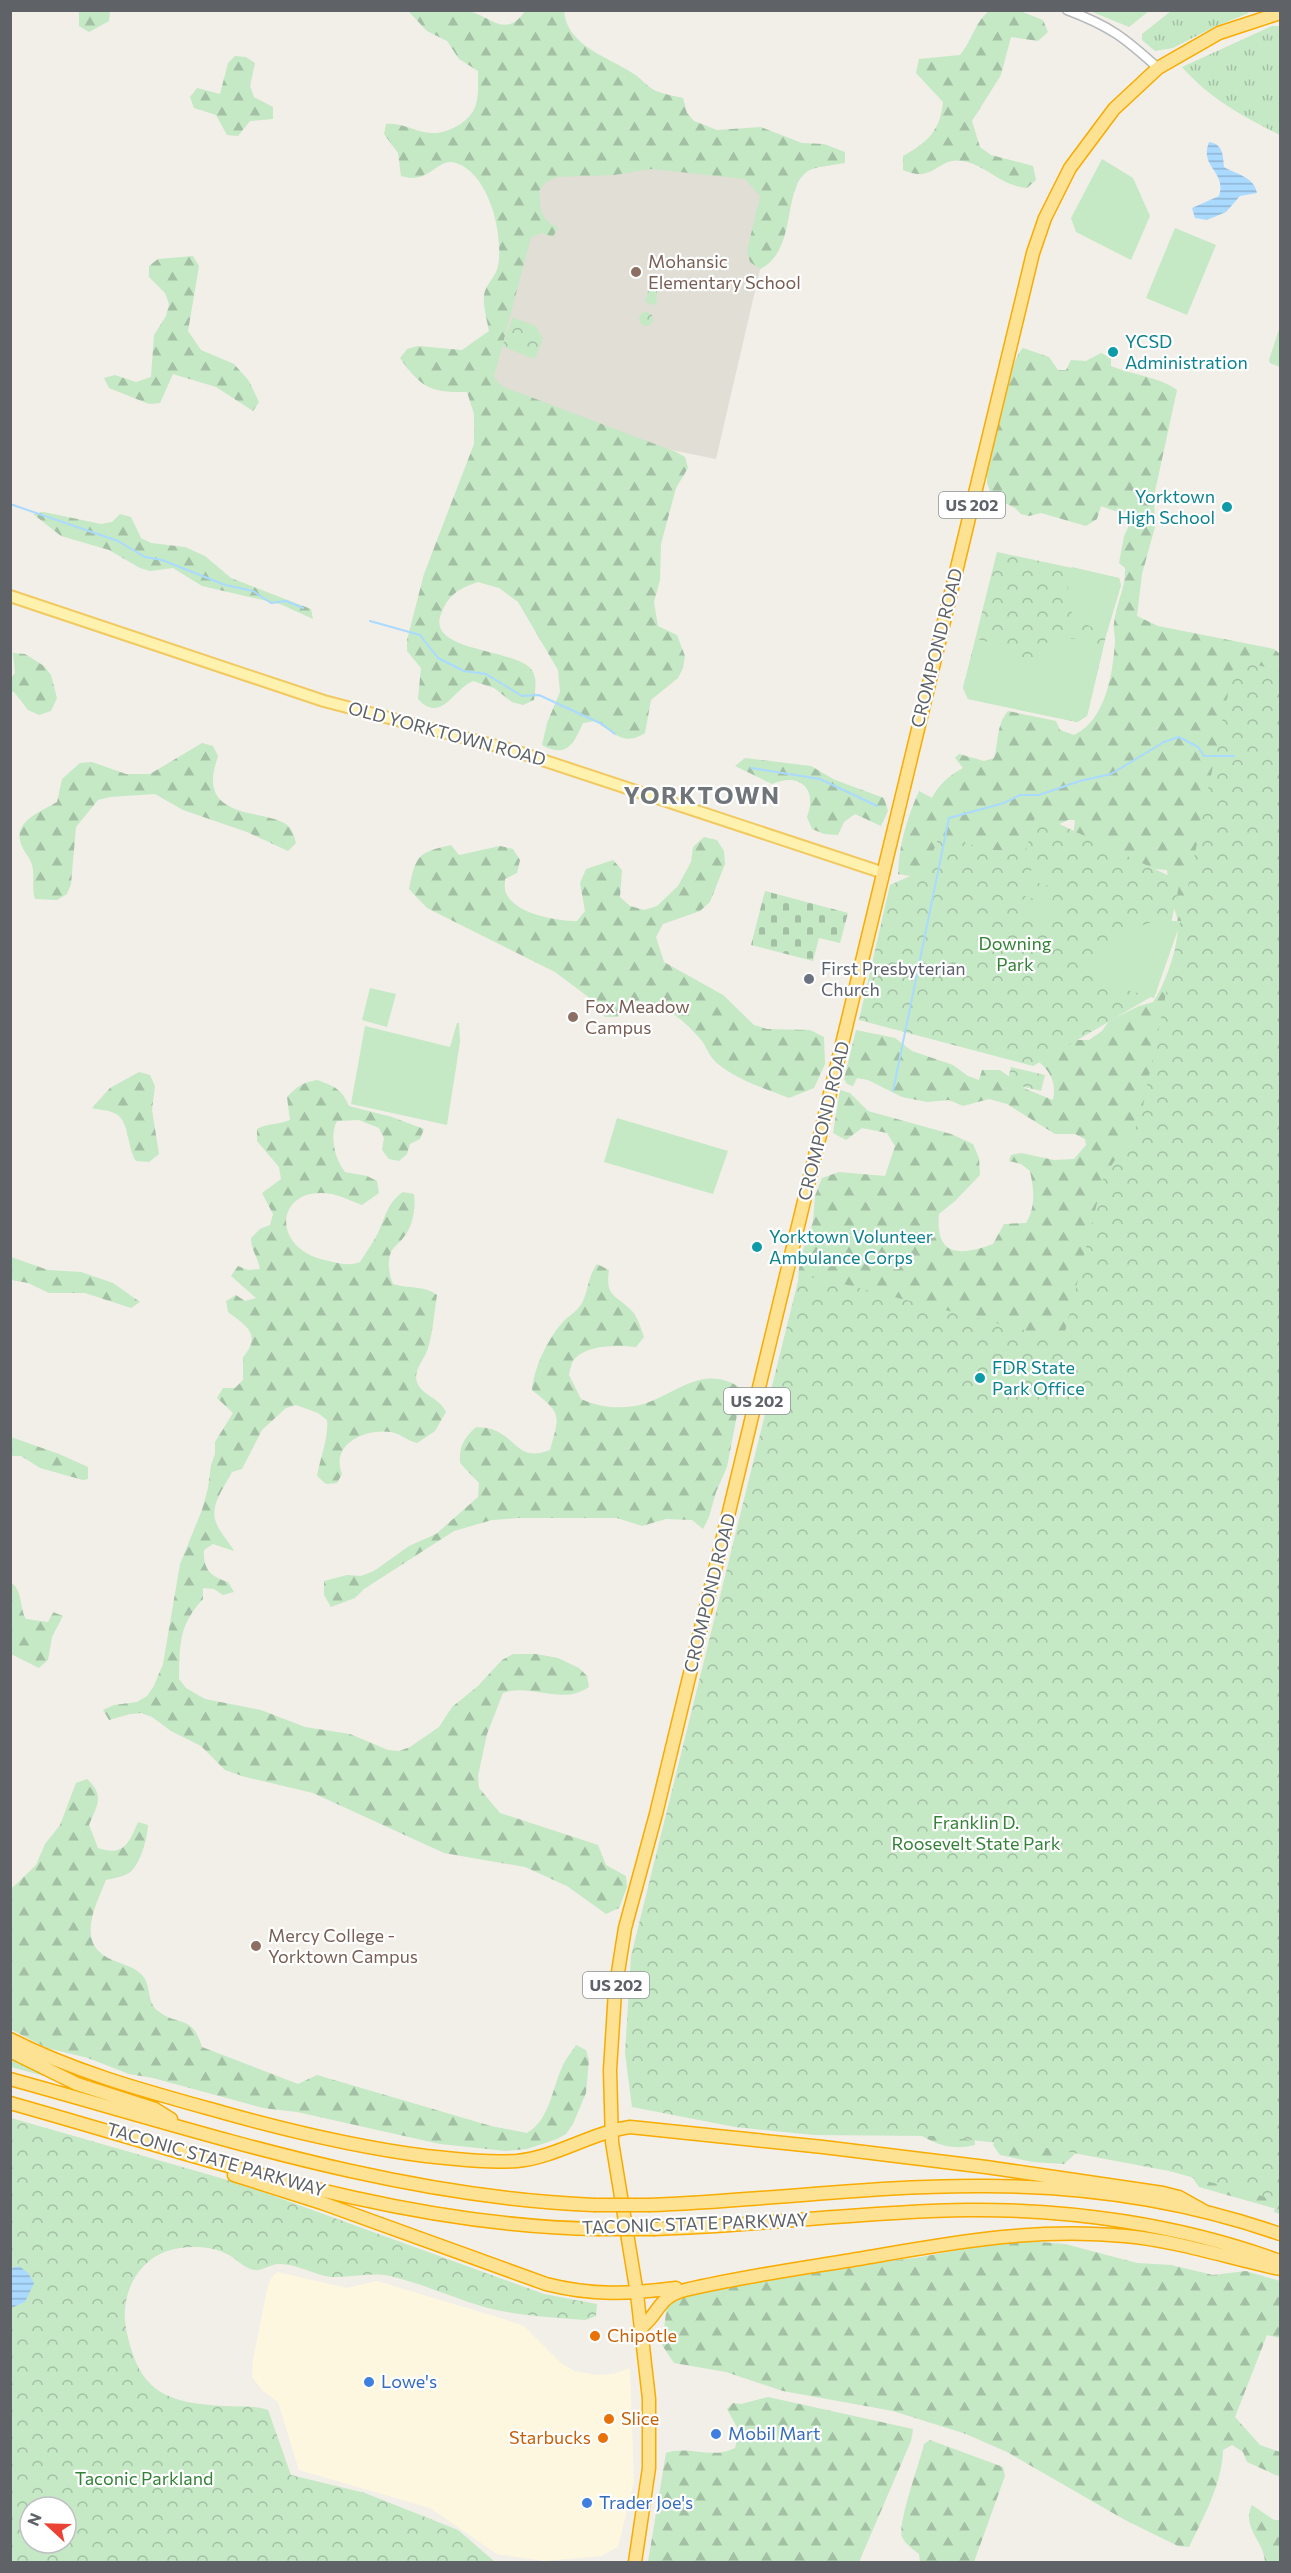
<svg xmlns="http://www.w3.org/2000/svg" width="1291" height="2573" viewBox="0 0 1291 2573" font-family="Commissioner,sans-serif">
<defs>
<pattern id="grass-tufts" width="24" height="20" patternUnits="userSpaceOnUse" patternTransform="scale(1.5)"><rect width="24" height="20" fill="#c5e8c5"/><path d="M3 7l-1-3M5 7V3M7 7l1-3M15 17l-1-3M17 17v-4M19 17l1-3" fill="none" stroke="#a3c0a4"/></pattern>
<pattern id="forest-firs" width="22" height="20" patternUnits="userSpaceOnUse" patternTransform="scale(1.5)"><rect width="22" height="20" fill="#c5e8c5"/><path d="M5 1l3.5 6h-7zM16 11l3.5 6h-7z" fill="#a3c0a4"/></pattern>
<pattern id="cemetery-stones" width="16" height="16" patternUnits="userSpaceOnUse" patternTransform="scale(1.5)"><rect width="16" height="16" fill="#c5e8c5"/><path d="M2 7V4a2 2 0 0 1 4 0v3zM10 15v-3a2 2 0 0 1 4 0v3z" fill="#a3c0a4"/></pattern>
<pattern id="park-crowns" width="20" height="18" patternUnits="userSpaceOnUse" patternTransform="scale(1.5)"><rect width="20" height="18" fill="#c5e8c5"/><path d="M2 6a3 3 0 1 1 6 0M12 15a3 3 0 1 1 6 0" fill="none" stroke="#a3c0a4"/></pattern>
<pattern id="water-rules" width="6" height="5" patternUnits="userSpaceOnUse" patternTransform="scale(1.5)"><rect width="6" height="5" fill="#aadaff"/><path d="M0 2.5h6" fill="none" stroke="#8eb4d2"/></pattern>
</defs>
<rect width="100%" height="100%" fill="#f1efe8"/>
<path fill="#fef7e0" d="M277,2272L347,2288L377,2281L497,2317L524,2326L561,2363L574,2371L596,2375L613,2374L630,2368L634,2482L618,2547L601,2556L544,2561L497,2554L430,2508L299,2470L278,2402L263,2391L252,2377L253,2360L267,2290L271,2278Z"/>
<path fill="#e1ded6" d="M539,162H785L716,459L641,444L485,382Z"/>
<path fill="url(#grass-tufts)" d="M1246,10L1249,13L1214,27L1173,48L1155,51L1142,40V34L1171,11Z
M1090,11H1149L1129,27Z
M1272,26H1280V135C1244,117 1209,98 1182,67Z
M1280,326V367L1270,363L1269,360Z
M10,2053L45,2072L44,2076L11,2067Z"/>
<path fill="url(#forest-firs)" d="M564,10C566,47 612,58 637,76C643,81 649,88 656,91C664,94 674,96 683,98L687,113L694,121L717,130L761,127L802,143L824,144L845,152V163C834,165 822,166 812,169C780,181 800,250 760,269L750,262L747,251L760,196L745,179L651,169L614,175L557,177L546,182L539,191C541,209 540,220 558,227L553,237L542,233L531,237L494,377L502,386L512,390L676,452L685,457L688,468L676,488L661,544L660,580L654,602L658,626L677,635L685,656L683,668L678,678L651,700L645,733C624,747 613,732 595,721L583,723C574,743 567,759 542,745L547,723L560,692L558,670L518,602L499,588L478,582C458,589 449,594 441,614C426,652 513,648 531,669C538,678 535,690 534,700L523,705L512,702L494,688L473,681C452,690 442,724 418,699L421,668L407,651V640L424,574L474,444V414L467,392C432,393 421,388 400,358L407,349L418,346L462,350L489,331C487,320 483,306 484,295C486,283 496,277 498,266C504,235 489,173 456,163C437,156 431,185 401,176L398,153L384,134L386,124C403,122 416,133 432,133C448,134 472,121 476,104C479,94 478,81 478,71L459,59L447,41L427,31L408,11C426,10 446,8 464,10C488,13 505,41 525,11Z
M79,11H110L109,21L89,32L79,26Z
M989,11H1020L1043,20L1048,32L1038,41L1011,37L1001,75L972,121L980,147L991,155L1033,166L1036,180L1027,188C1001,186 986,165 963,161C938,156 934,184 903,170V156C927,142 940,132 943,102L916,73L919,59L960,55C972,41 975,22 989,11Z
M235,56L246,57L255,63L250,86L254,97L273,107V119L250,121L238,136L227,135L216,115L194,108L190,97L197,88L220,94L228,63Z
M193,256L199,266L188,331L201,350L234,364L249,381L259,402L253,411L216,387L173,374L160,403L149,404L109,388L104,378L115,375L136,382L151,377L154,335L166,316L169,304L165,293L149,277V266L158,259Z
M1023,348L1049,357L1058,370H1066L1071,360L1086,361L1101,353L1111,358V366C1132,375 1160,377 1177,390L1154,496L1155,527L1142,574L1137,616L1158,626L1274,649L1280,654V696L1141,1364L798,1279L800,1258L813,1222L815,1196L822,1178L839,1172L885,1176L895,1146L887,1133L862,1128L846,1140L833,1133L840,1090L850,1093L868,1111L951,1134L973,1144L979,1158L980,1175L955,1201L939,1214C935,1257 960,1256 993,1244L1004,1224L1026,1223C1036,1206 1034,1190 1030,1171L1021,1164L1009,1161L1011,1155L1021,1153L1054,1160L1074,1159L1086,1145L1085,1139L1075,1134H1055L1007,1104L989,1099L963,1106L949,1100L927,1102L902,1097L868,1080L857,1078L853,1086L847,1084L844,1079L856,1030L895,1038L912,1051L953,1065L968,1076L979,1080L982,1070H1000L1026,1089L1053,1100C1057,1081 1049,1069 1034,1058L1077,1040H1089L1102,1031L1109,1021L1139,1006L1153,1002C1165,986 1184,934 1176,914C1171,901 1169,885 1167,870L1155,869L1073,839L1075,820H1068L1055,826L1029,854L910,876L898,874C899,845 907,818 919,791L932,798C939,784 949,776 963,768L955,758L959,754L984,761L994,758C999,741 996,725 1008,711L1056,721L1060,730L1074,735C1106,720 1113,673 1115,641C1115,635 1113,629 1114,623C1116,604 1126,587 1125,568L1119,563L1124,536L1133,517L1132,512L1115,511L1101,506L1097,519L1086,526L1041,513L1029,516L1021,514L1015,508L997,499L990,491L987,483V471C993,448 1009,359 1023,348Z
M44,512L101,524L112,522L120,514L131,517L141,538L151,543L185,547L205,556L231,578L311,609L313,619L280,604L202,586L173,568L150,571L140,568L109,550L61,536L33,514Z
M13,653L25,654L44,666L51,675L57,698L51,711L39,715L28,710L14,692H11V678L15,673Z
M202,743L213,746L218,756C216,763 213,772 213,779C212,817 262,811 284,823C292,827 294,835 296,843L288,851L247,832L183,810L155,794L110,797L98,800L76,827L71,884L67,894L57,900L35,899C31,887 36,874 31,862C28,855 21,848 20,840C16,820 42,811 57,802L62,779L80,763L92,762L126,774H150Z
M745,758L811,766L835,780L884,798L888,811L881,826L855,814L844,822L838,835L824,834L812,829L807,817C818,788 799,772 772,784L735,766Z
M704,837L717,840L724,851L725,864L710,902L700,911L663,924L656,937L664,962L723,995L754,1025L767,1029L810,1030L824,1037L825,1064L814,1088L789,1098C764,1088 739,1081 718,1064C710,1058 707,1048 702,1041C683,1018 653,993 623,1004L618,1017H605L587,996L555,972L427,908L409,889C416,855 417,853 451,845L459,855L500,846L513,849L520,860L517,873L505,879C505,883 504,889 506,893C515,914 557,921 577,921L585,911L580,883L586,869L613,860L622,870L620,897L630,906L644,910L657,906L678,886L691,862L693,847Z
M139,1072L150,1075L155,1086L152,1110L159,1154L149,1162L136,1161C127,1148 130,1122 116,1114C110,1110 99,1110 92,1108L110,1088Z
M317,1080C334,1086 342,1089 349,1106L392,1117L424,1129L420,1139L410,1144L407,1154L399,1161L389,1159L382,1150L384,1138L379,1128L359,1120L337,1121C329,1136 335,1159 345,1172L367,1176L377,1181L379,1193L362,1205C353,1202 342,1196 332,1194C275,1184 268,1250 329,1261C341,1264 349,1266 360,1262C366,1252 373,1243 378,1233C386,1216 387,1203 403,1192L414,1194C416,1208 413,1227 403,1238C400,1243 393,1247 391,1252C387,1262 389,1275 393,1284C408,1289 424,1285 437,1295C434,1313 433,1334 427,1351C423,1361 413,1371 417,1382C422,1396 439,1397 446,1412L435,1431L417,1443C408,1441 401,1434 391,1432C365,1428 330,1444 342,1474L337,1483L326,1484L317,1476C320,1459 329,1436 327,1420L318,1413L296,1405L286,1408L262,1430L242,1469L232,1472C225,1486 209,1506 216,1522C219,1532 229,1541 234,1551L213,1544L204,1550C203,1569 210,1576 228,1582L234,1592L223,1595L214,1589L203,1588V1599C178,1626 180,1644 179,1679L186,1688L205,1699L261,1710L305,1727L350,1734L388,1750L399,1751L410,1747L439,1727L452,1707L478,1686L502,1660L513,1654H536L558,1658L579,1668L587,1676L589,1687C561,1706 531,1683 503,1693L487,1734L478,1776L479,1788L500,1813L598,1845L606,1865L626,1876L627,1887L619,1908L606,1914L567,1886L525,1867L444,1853L313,1793L245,1777L225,1770L201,1746L171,1731L152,1717L141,1713L130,1714L109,1720L103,1710L114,1705L137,1702L147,1696L154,1686L163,1664L180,1564L202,1510L208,1488L211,1465L215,1454V1442L233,1413L217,1398L223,1388H235L243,1380V1357C262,1335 247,1326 228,1312L226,1301L236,1295L245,1301L256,1298L231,1276L238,1266L248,1270L260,1269C258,1257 251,1250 251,1238L260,1229L270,1225L273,1214L262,1193L281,1179L279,1167L257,1141V1129C268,1123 278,1125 290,1120L287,1097C296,1087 304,1082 317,1080Z
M11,1257L48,1270L81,1272L113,1283L140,1302L131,1308L85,1293H49L28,1283L11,1280Z
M597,1264L609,1270C605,1298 616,1294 632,1311C638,1317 641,1329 644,1337L636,1347C618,1345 585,1344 573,1361C571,1364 570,1371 569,1375L581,1399C599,1407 615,1409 635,1406C672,1400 700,1360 742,1389L727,1467L716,1492L709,1517L703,1529L692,1520L666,1519L642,1526L617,1518H519L492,1520L454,1531L364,1589L355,1598L331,1607L324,1595V1581L347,1575L361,1576L374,1571L409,1546L436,1534L478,1497L479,1483L460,1463C459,1446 464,1438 476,1427C480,1428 486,1427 491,1429C517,1437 518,1463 550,1450C560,1414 562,1414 532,1390C534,1368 547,1340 562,1323C568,1316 578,1311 582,1303C589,1290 587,1278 597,1264Z
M11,1437L59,1454L88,1467V1479L83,1480L40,1468L21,1456H11Z
M11,1583C23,1590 19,1607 26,1619L48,1622L53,1612L63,1616L52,1637L48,1660L39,1668L11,1654Z
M87,1779C105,1795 97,1806 89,1825L98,1848C124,1857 129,1843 138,1822L148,1825C147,1839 141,1864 129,1873C123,1877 113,1878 106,1880C96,1905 76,1941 108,1958C118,1963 133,1966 141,1974C152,1984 146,2002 158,2011C179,2027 192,2014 202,2047L298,2084L317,2075L491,2126L527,2133C550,2120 552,2088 563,2065C566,2058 572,2052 576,2045L586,2050L589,2060L586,2093L573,2124L566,2134L557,2139L527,2149L506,2151L440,2144L297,2112L263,2108L153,2078L129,2074L88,2058L47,2048L10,2029L11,1889L36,1865L45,1844L60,1825L76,1783Z
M905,2125H974L975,2145C947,2152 928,2141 905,2125Z
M998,2135L1076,2153L1064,2164L1033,2162L1000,2155L993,2145Z
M1265,2163L1280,2210L1199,2187L1189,2173Z
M1013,2240L1065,2244L1137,2263L1171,2265L1213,2275L1246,2271L1280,2281V2338L1267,2335L1235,2417L1260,2445L1280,2452V2474L1278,2476L1247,2462L1243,2452L1232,2445L1223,2450C1222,2484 1204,2516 1189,2547L1178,2546L1125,2520L1007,2452L966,2434L893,2411L783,2391L726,2372L674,2363L662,2345L667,2305L675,2297L811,2271L921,2257Z
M768,2397L913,2429L911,2441L859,2562H648L666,2453C689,2445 712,2460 735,2448L739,2431L727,2409L733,2403L741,2404Z
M930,2440L1003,2467L1005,2476L974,2562H920L919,2554C913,2549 905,2544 902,2537C897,2524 920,2462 924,2444Z
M1252,2505L1274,2520H1280V2562H1265C1264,2541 1241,2527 1252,2505Z"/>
<path fill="url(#cemetery-stones)" d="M765,891L848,913L840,943L819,938L813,961L751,945Z"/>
<path fill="url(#park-crowns)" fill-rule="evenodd" d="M650,283L658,286L656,304L653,305L645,302Z
M639 319a7 7 0 1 1 14 0a7 7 0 1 1-14 0Z
M514,318L536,326L543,339L535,358H531L504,347L503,344L512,319Z
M997,552L1119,578L1121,585L1107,632L1087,716L1077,722L968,699L963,688Z
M1235,659L1280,671V2214L1274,2212L1277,2200L1169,2171L1047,2148L933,2136L814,2135L735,2127L632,2107L625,2053L631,1956L800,1273L1063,1340L1103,1179L1140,1120Z
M1036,813L1180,881L1156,994L1033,1066L859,1020L890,885L926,869L939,837L992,850L1026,851Z
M1011,1067L1045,1075L1041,1091L1007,1083Z
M11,2118L238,2183L544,2294L597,2304L596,2316L585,2320C551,2317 514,2316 481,2306C451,2297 421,2283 390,2276C370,2272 350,2278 331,2277C314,2275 296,2263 278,2264C271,2264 264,2270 257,2270C245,2270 238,2260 229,2255C212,2245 186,2245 167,2251C136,2262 120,2296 126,2328C138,2390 163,2403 224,2406C239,2407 254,2405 268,2410L291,2475L365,2493L458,2530L495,2562H11L10,2308L25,2302L19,2266L11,2268ZM30,2507H66V2543H30Z"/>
<path fill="#c5e8c5" d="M1102,159L1133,178L1150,216L1131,260L1076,232L1071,218Z
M1175,228L1216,245L1187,315L1146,298Z
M1072,567L1119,578L1121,585L1107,632C1065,620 1063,607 1072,567Z
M976,639L994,643L1020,659L1027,678L1036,653L1051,639H1075L1103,648L1087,716L1077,722L968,699L963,688Z
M1032,868L1059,875L1056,888L1028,880Z
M1027,883L1055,891L1051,904L1024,896Z
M1023,899L1050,907L1047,920L1019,912Z
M1155,921H1181L1154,998L1094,980C1094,972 1094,963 1098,956C1105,940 1139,926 1155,921Z
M370,988L396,994L387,1027L362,1020Z
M457,1023H459L460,1042L447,1125L351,1104L365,1026L450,1047Z
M617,1118L728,1151L713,1194L604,1162Z"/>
<path fill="url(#water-rules)" d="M1209,142C1223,144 1223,155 1224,167C1238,175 1254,177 1257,193L1240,196L1226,212L1207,220L1195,218L1192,208L1219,196C1227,171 1199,168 1209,142Z
M19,2266L28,2273L34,2283L25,2302L11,2308V2268Z"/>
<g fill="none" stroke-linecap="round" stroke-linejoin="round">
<path stroke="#aadaff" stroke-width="2" d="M10,504L118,541L145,557L162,560L225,585L253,591L271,603L286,601L303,608
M370,621L420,635L438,658L464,671L486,674L522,696L539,695L602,724L615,734
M751,768L820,779L877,806
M893,1091L949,818L1004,803L1020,795H1039L1080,781L1111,774L1164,742L1179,737L1198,747L1204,756H1234"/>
<defs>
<path id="minor" d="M1067,10C1110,26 1125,38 1158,68"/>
<path id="major" d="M10,596L324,701L512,750L884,873"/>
<path id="highway" d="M10,2039C77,2073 149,2092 221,2112C289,2131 356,2147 426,2156C456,2159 486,2163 517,2161C557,2157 590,2133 630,2127L823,2147L986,2167L1163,2193L1179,2197L1204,2211
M10,2051L77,2084L155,2109L171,2119
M10,2079C203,2132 393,2197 594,2205
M10,2103C203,2157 396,2226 598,2229
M234,2175L322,2203L546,2284C593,2296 629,2294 676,2288
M650,2205C762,2201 874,2185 986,2186C1085,2186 1186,2201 1280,2234
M655,2229C760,2226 864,2211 969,2210C1072,2209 1180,2225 1277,2260
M642,2327C660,2312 658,2297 685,2290C744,2276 804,2268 864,2258C951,2243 1036,2227 1125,2236C1179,2241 1228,2258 1280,2269
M635,2562L649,2468V2399L637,2294L612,2142L610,2070L615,1991L625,1928L656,1814L1033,253L1045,218L1070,168L1114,109L1158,68L1219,33L1280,13"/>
</defs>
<use href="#minor" stroke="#b5b8bc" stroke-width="11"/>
<use href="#major" stroke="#f2c960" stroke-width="14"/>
<use href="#highway" stroke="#f9ab00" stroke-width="15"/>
<use href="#minor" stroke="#fff" stroke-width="8"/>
<use href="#major" stroke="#fff2af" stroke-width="10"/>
<use href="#highway" stroke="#fde293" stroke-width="12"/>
<defs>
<path id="highway-bridge" d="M594,2205H650
M598,2229H655"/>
</defs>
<use href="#highway-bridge" stroke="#f9ab00" stroke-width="15" stroke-linecap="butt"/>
<use href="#highway-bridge" stroke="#fde293" stroke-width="12"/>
</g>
<g fill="#8d6e63" stroke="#fff" stroke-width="2">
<circle cx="636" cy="272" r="6"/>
<circle cx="573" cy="1017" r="6"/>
<circle cx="256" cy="1946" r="6"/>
</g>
<g fill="#0f9aa8" stroke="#fff" stroke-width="2">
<circle cx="1113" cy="352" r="6"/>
<circle cx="1227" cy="507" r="6"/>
<circle cx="757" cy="1247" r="6"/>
<circle cx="980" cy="1378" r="6"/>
</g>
<circle fill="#6b7280" stroke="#fff" stroke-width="2" cx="809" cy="979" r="6"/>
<g fill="#e8710a" stroke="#fff" stroke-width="2">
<circle cx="595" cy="2336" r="6"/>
<circle cx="609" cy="2419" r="6"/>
<circle cx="603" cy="2438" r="6"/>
</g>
<g fill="#3f7fe0" stroke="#fff" stroke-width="2">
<circle cx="369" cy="2382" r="6"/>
<circle cx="716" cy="2434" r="6"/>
<circle cx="587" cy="2503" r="6"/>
</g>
<g text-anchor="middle" stroke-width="4.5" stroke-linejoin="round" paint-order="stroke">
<g fill="#fff" stroke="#8f9295" stroke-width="1.5">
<rect x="939" y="492" width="66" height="26" rx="4.5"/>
<rect x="724" y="1388" width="66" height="26" rx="4.5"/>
<rect x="583" y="1972" width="66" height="26" rx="4.5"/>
</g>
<g font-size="16" font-weight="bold" fill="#5f6368">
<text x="972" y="511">US 202</text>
<text x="757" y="1407">US 202</text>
<text x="616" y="1991">US 202</text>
</g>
<g font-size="18" fill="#785e54" stroke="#fff" text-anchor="start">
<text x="648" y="268">Mohansic<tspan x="648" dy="21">Elementary School</tspan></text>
<text x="585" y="1013">Fox Meadow<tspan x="585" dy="21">Campus</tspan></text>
<text x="268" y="1942">Mercy College -<tspan x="268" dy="21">Yorktown Campus</tspan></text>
</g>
<g font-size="18" fill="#0d838f" stroke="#fff" text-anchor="start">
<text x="1125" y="348">YCSD<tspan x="1125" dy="21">Administration</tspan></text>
<text x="1215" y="503" text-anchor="end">Yorktown<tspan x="1215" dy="21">High School</tspan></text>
<text x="769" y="1243">Yorktown Volunteer<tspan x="769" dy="21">Ambulance Corps</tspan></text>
<text x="992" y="1374">FDR State<tspan x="992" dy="21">Park Office</tspan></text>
</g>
<g font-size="18" fill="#5f6368" stroke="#fff">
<text transform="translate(937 648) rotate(-76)" y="6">CROMPOND ROAD</text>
<text transform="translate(447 734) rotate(15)" y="6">OLD YORKTOWN ROAD</text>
<text transform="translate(824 1121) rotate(-76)" y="6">CROMPOND ROAD</text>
<text transform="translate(710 1593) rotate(-76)" y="6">CROMPOND ROAD</text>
<text transform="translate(216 2160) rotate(16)" y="6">TACONIC STATE PARKWAY</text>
<text transform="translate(695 2224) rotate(-2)" y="6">TACONIC STATE PARKWAY</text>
</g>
<g font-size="18" fill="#348238" stroke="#fff">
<text x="1015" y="950">Downing<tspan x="1015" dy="21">Park</tspan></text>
<text x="976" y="1829">Franklin D.<tspan x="976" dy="21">Roosevelt State Park</tspan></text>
<text x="144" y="2485">Taconic Parkland</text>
</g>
<g font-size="18" fill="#5b616d" stroke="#fff" text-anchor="start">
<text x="821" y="975">First Presbyterian<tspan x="821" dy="21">Church</tspan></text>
</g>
<g font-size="18" fill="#c56008" stroke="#fff" text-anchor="start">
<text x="607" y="2342">Chipotle</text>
<text x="621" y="2425">Slice</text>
<text x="591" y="2444" text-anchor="end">Starbucks</text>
</g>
<g font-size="18" fill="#366cbe" stroke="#fff" text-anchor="start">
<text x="381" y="2388">Lowe's</text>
<text x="728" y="2440">Mobil Mart</text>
<text x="599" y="2509">Trader Joe's</text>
</g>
<g font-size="24" font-weight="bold" letter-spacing="1.5" fill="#70757a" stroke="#fff">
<text x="702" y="804">YORKTOWN</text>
</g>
</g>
<rect width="1291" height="2573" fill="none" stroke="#5f6368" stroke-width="24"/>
<g transform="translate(48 2525) rotate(292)"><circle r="28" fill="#ffffff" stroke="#bfc1c3" stroke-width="1.5"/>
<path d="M0-4.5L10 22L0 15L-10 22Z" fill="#ea4335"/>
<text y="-9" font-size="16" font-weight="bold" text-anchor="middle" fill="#5f6368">N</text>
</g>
</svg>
